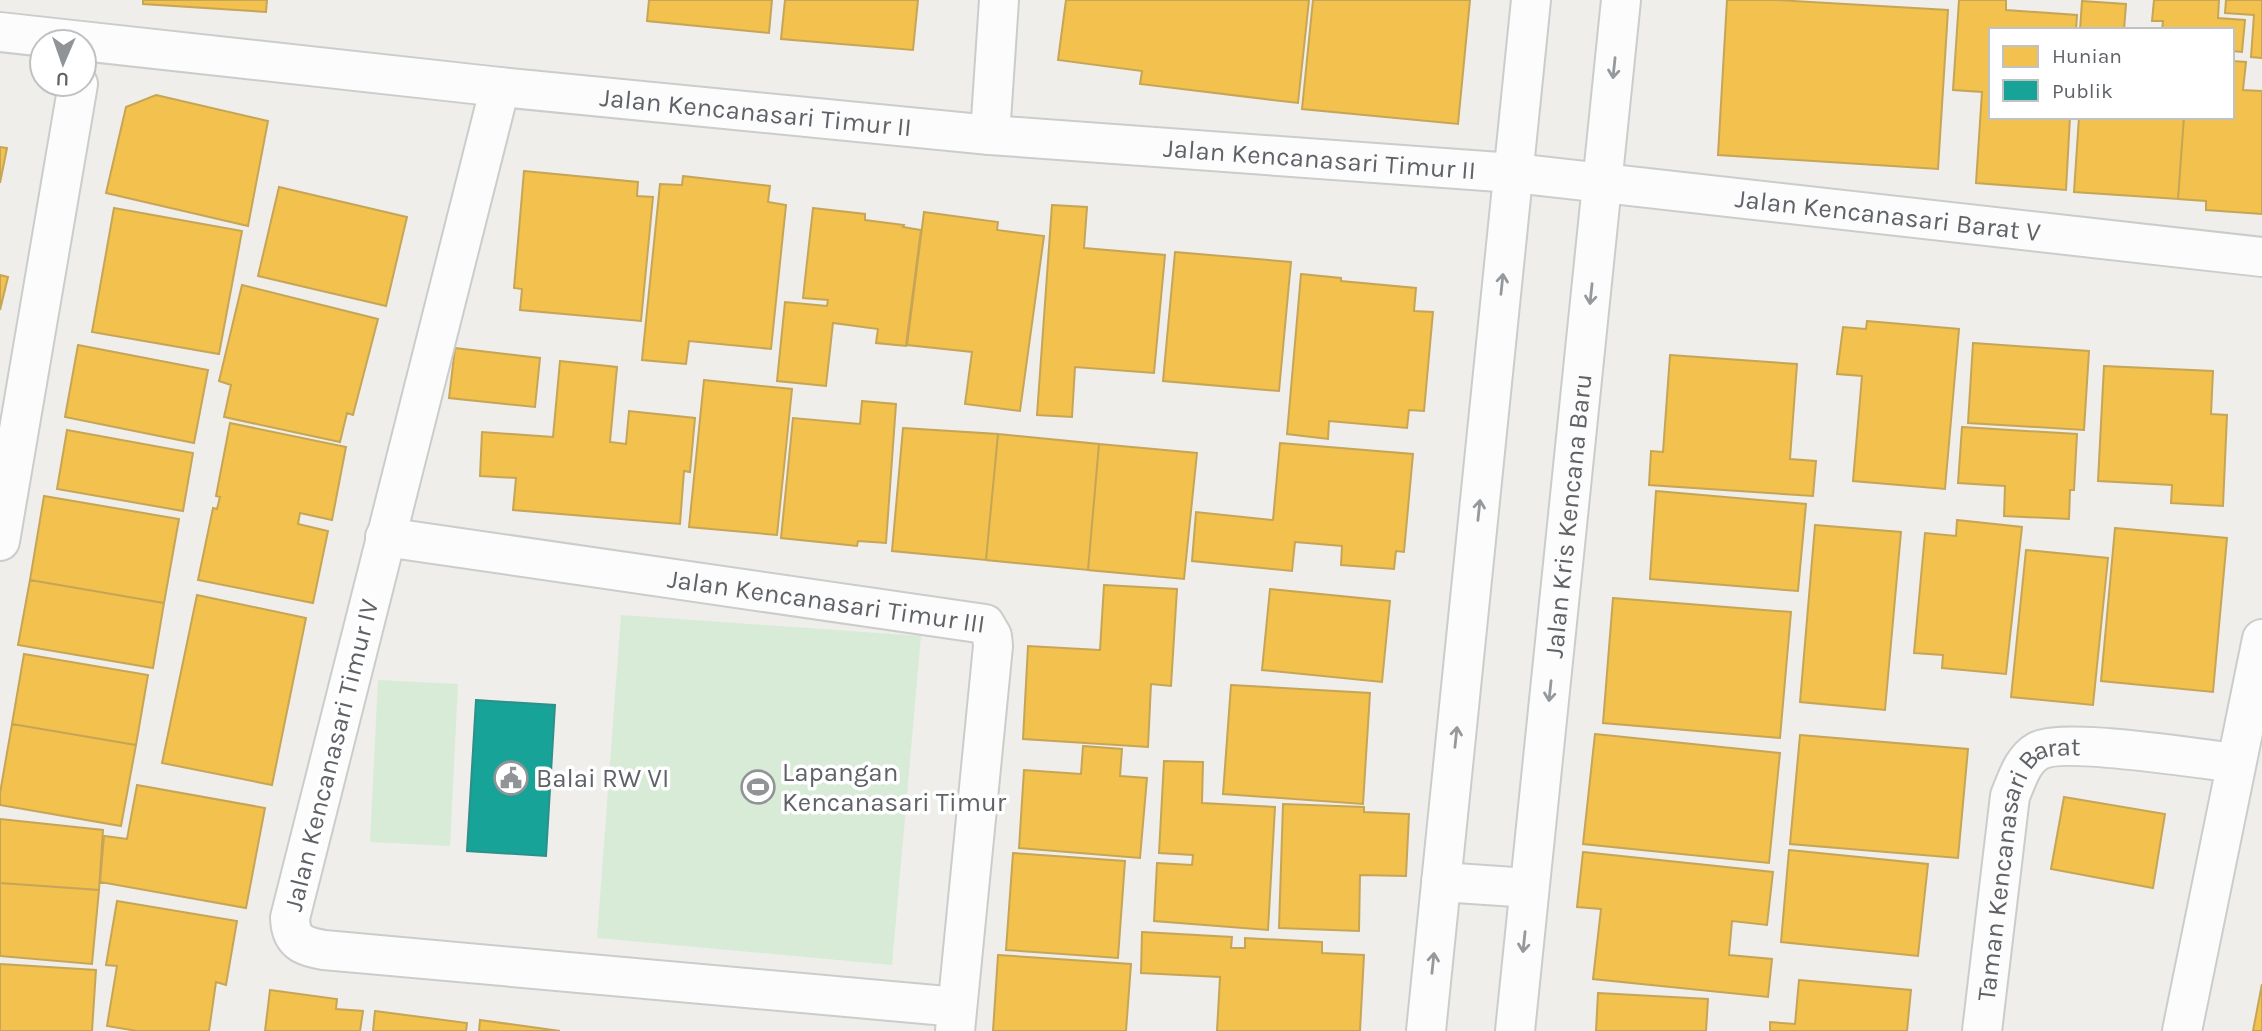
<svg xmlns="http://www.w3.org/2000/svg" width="2262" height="1031" viewBox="0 0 2262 1031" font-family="Karla,sans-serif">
<rect width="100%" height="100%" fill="#efeeea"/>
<path fill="#d8ebd6" d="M621,615L921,636L892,965L597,938Z
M378,680L458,684L450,846L370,842Z"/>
<path fill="#f2c14e" stroke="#c6a556" stroke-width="2" d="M143,0H267L266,12L143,4Z
M649,0H772L769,33L647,21Z
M785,0H918L913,50L781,39Z
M1066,0H1309L1298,103L1140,84L1142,71L1058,60Z
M1313,0H1470L1458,124L1302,109Z
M1727,0H1776L1948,10L1938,169L1718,155Z
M1959,0H2006V10L2077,15L2076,30H1991V117H2070L2066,190L1976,183L1982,92L1953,90Z
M2154,0H2219L2218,18L2245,20L2242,52L2232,51V30H2162L2163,21H2152Z
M2226,0H2262V58L2251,57L2254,15L2225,13Z
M2082,1L2126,4L2124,30H2080Z
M2232,61L2246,62L2243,90L2262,91V214L2206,210V201L2178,199L2184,117H2232Z
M156,95L268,121L248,226L106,193L126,107Z
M2079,117H2184L2178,199L2074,192Z
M0,147L7,148L0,183Z
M524,171L638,182L637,196L653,197L641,321L520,310L522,289L514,288Z
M683,176L770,186L768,202L786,205L771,349L689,341L686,364L642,360L660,184L682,185Z
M279,187L407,217L386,306L258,276Z
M1052,205L1087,207L1084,248L1165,255L1154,373L1075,367L1072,417L1037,415Z
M114,208L242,231L219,354L92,332Z
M813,208L865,214V220L904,225L903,227L921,230L906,346L876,343L878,329L833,323L826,386L777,381L785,302L827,306L828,300L803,298Z
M924,212L998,222L997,230L1044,236L1020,411L965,404L972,352L907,345Z
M1175,252L1291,262L1279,391L1163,381Z
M1301,274L1341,278V281L1416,288L1414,311L1433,312L1424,411L1409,410L1407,428L1329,421L1328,439L1287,434Z
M0,275L8,277L0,310Z
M242,285L378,319L353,415L347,413L340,442L224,417L231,385L219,381Z
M1867,321L1959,329L1945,489L1853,481L1862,376L1837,374L1843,327L1866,329Z
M1973,343L2089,351L2084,430L1968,423Z
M78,345L208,370L194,443L65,417Z
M455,348L540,358L535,407L449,398Z
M1670,355L1797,364L1790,459L1816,461L1813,496L1649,485L1651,451L1663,452Z
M560,361L617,367L610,442L626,444L629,411L695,418L690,472L684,471L680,524L513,510L516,478L480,476L482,432L553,437Z
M2104,366L2213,371L2211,414L2227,415L2223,506L2171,503L2172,485L2098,481Z
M704,380L792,389L777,535L689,527Z
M862,401L896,404L886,543L858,541L857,546L781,538L793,418L860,424Z
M230,423L346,447L332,520L300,513L298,524L328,531L313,603L198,580L213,508L217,509L220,497L216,496Z
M1962,427L2077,434L2074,490H2070L2069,519L2004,516L2005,486L1958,483Z
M903,428L998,434L986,560L892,551Z
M67,430L193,453L183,511L57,489Z
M998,434L1099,444L1088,570L986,560Z
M1280,443L1413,454L1404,552L1396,551L1394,569L1341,565L1342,546L1295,542L1292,571L1192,561L1196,512L1273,520Z
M1099,444L1197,453L1184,579L1088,570Z
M1656,491L1806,504L1798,591L1650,579Z
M44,496L179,519L164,603L30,580Z
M1957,520L2022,527L2006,674L1942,668L1943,655L1914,653L1925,533L1956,536Z
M1815,525L1901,532L1885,710L1800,702Z
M2115,528L2227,538L2213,692L2101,681Z
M2026,550L2108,558L2093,705L2011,697Z
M30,580L164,603L153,668L18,645Z
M1104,585L1177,589L1171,686L1151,684L1148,747L1023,739L1028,646L1100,650Z
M1270,589L1390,601L1382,682L1262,670Z
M197,595L306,618L272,785L162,763Z
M1613,598L1791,612L1780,738L1603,723Z
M24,654L148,675L136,745L12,724Z
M1231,685L1370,693L1363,804L1223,794Z
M12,724L136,745L121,826L0,805V793Z
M1595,734L1780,753L1769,863L1583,844Z
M1800,735L1968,749L1958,858L1790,844Z
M1083,746L1122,749L1120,776L1147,778L1140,858L1019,848L1024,770L1081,774Z
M1164,761L1203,762L1202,803L1275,807L1268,930L1154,921L1157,863L1192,865L1193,855L1159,853Z
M137,785L265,808L246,908L100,882L104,836L127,839Z
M2064,797L2165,814L2153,888L2051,869Z
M1283,804L1364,807V812L1409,814L1406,876L1360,875L1359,931L1279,928Z
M0,819L103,830L99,890L0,883Z
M1789,850L1928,864L1918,956L1781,942Z
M1583,852L1773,872L1767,925L1732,921L1729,955L1772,959L1768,997L1593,979L1601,909L1577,907Z
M1013,853L1125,861L1118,958L1006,950Z
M0,883L99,890L92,964L0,956Z
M117,901L237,921L226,985L216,982L209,1031H137L107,1026L117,966L106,965Z
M1142,932L1232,937L1231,948H1245V938L1322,942V953L1364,955L1360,1031H1217L1220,977L1141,973Z
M998,955L1131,964L1126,1031H993Z
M0,964L96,970L92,1031H0Z
M1799,980L1911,990L1907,1031H1770V1022L1795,1024Z
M2262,984V1031H2253Z
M270,990L337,999L336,1009L363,1011L360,1031H265Z
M1598,993L1708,999L1706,1031H1596Z
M375,1011L467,1023L466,1031H373Z
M480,1020L560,1031H479Z"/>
<path fill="#17a398" stroke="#2d908a" stroke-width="2" d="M476,700L555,705L546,856L467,851Z"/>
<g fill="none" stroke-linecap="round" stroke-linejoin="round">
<defs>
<g id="minor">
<path id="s1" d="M0,32L500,87L990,135L1513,173L2262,257"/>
<path d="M500,87L290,918C291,942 302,946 324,950L957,1007"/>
<path d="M990,135L999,0"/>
<path id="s2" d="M385,537L985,624L992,636L993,646L955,1031"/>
<path d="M0,541L78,84"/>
<path d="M1441,882L1529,888"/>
<path d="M1426,1031L1531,0"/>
<path id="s3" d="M1515,1031L1621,0"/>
<path id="s4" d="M1982,1031L2010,796C2017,780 2022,760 2038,751C2064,737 2201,759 2236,763"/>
<path d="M2182,1031L2262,639"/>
</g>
</defs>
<use href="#minor" stroke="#cbcccc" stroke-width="42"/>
<use href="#minor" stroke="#fdfcfc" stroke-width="38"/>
</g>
<defs><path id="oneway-shaft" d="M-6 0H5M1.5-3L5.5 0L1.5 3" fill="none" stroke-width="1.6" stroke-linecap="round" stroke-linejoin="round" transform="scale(1.75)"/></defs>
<g stroke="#96999c">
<use href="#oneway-shaft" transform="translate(1614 68) rotate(96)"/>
<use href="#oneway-shaft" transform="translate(1502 284) rotate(-84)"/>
<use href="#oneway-shaft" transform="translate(1591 294) rotate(96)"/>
<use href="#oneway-shaft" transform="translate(1479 510) rotate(-84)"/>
<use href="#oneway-shaft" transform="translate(1550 691) rotate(96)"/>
<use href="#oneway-shaft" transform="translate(1456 737) rotate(-84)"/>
<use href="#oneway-shaft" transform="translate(1524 942) rotate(96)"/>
<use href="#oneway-shaft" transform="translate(1433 963) rotate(-84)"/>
</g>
<defs>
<symbol id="civic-ring" viewBox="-11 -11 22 22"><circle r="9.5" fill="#fff" stroke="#919496" stroke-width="1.5"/><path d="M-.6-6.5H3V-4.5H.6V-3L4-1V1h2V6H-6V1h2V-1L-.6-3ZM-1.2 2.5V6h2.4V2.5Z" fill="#919496"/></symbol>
<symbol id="stadium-ring" viewBox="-11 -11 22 22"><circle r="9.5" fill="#fff" stroke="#919496" stroke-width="1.5"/><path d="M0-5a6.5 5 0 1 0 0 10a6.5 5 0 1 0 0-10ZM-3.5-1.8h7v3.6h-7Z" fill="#919496"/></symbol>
</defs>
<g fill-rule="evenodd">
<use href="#civic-ring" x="492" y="759" width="38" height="38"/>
<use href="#stadium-ring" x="739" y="768" width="38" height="38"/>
</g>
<g text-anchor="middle" stroke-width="7" stroke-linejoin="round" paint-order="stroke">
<g font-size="26" fill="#5f6368" stroke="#fff">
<text dy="9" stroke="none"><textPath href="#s1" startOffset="760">Jalan Kencanasari Timur II</textPath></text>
<text dy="9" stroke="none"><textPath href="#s1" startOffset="1326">Jalan Kencanasari Timur II</textPath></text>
<text dy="9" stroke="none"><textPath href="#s1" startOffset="1897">Jalan Kencanasari Barat V</textPath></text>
<text dy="9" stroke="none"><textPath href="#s3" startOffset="518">Jalan Kris Kencana Baru</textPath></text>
<text dy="9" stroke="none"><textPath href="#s2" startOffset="446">Jalan Kencanasari Timur III</textPath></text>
<text transform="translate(331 755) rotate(-76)" y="9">Jalan Kencanasari Timur IV</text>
<text dy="9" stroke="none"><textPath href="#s4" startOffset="182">Taman Kencanasari Barat</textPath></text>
</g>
<g font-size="26" fill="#5f6368" stroke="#fff" text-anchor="start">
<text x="782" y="781">Lapangan<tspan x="782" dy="30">Kencanasari Timur</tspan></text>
<text x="536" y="787">Balai RW VI</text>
</g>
</g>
<rect x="1989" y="28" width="245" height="91" fill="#ffffff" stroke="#bfc1c3" stroke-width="2"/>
<rect x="2003" y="46" width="35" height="21" fill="#f2c14e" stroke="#bfc1c3" stroke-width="2"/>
<text x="2052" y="63" font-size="21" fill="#5f6368">Hunian</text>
<rect x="2003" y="80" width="35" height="21" fill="#17a398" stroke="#bfc1c3" stroke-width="2"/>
<text x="2052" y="98" font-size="21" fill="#5f6368">Publik</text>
<g transform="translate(63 63) rotate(182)"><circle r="33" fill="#ffffff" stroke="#bfc1c3" stroke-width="2"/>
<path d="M0-5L12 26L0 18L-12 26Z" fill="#919496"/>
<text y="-10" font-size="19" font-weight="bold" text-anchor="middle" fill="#5f6368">U</text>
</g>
</svg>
